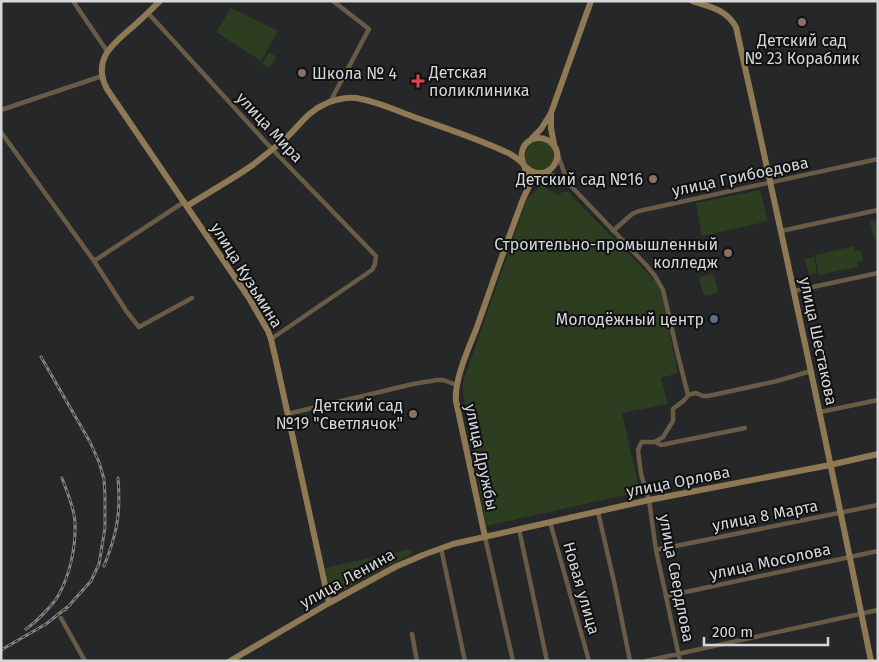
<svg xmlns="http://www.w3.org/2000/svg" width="879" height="662" viewBox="0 0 879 662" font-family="'Fira Sans',sans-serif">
<rect width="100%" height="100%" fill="#262729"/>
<path fill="#2c3d20" d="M231,8L278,31L261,61L216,32Z
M269,52L277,57L269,68L262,64Z
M525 156a15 15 0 1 1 30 0a15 15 0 1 1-30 0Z
M542,185L558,195L563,192H568L656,282L661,291L678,373L661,378L668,404L622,413L640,492L486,526L463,393V382L527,199Z
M760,190L768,221L702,236L696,203Z
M878,220V239H874L870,221Z
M854,246L855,251L861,250L863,261L857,262L858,267L819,275L815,255Z
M814,257L817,273L809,275L805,259Z
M713,274L714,275L718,291L717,293L706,296L703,294L699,279L700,277Z
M411,549V554L333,595L330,591L325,568Z"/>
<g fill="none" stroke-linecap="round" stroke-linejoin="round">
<path stroke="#695b45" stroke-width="4.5" d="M73,1L107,51
M148,13L272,149L376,256L375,264L372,270L271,339
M330,102L369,29L333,1
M1,110L102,76
M1,132L94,261L127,312L139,327L192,298
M558,155L564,172L570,184
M544,173L558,177L571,186L647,266L655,276L663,290L677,351L688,395
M613,231L632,214L639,211L878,159
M781,231L878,210
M94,261L184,202
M794,291L878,273
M688,395L696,393L703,396H708L777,381L811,371
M820,412L878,400
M287,414L413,384L437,380H443L457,385
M655,442L661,445L745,428
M598,512L615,586L630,661
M550,522L589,661
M519,529L547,661
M485,537L513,661
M441,548L465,661
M656,550L878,505
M667,596L878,551
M61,618L85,661
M412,634L417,661
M646,661L878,610
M680,661L656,550L649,500L641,474L638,450L640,445L642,442H655L663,437L673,421V409C678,404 686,401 688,395"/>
<path stroke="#8f7954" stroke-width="6" d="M160,1C150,11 140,21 129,30C109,47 93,62 107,89L249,298L268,331L271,339L277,365L329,603
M692,1C710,7 726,9 736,27C783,238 828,449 871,661
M551,114V128L554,144
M532,138L541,129L551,113L591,1
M187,206C209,192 233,179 254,164C264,156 274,148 284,140C297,129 307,112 323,105C333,100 345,97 356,98C376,101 395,110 414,117C445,128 476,138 506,152C511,154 515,157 519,160C525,165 528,172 537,173C550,175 561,161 556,149C549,133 525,135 522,152C520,160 525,166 527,174C528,177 528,181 529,185
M485,537L456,401C454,380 469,347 477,327C492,284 507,242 523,199L531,182L540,173
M230,661L329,603L395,567L423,555L453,544L649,500L830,465L878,454"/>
<defs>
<path id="rail" d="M41,357L90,442L99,462L104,479L105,496V528L99,564L91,581L65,610
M104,566C117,534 121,513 118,478
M26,629C35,623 53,605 58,596C70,575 76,547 75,522C74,507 67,492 62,478
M1,650L46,624L70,605"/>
</defs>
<use href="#rail" stroke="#808183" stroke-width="3"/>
<use href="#rail" stroke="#0f1011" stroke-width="1" stroke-dasharray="4" stroke-linecap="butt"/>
</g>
<g fill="#8d6e63" stroke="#0f1011" stroke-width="2">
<circle cx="802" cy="22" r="5"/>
<circle cx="302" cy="73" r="5"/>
<circle cx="653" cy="179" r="5"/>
<circle cx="728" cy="253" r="5"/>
<circle cx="413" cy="414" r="5"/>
</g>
<path fill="#e0444e" stroke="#0f1011" stroke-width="2" d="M415.5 73.5h5v5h5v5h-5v5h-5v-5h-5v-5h5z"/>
<circle fill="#5c6f8a" stroke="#0f1011" stroke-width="2" cx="714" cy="319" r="5"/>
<g text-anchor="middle" stroke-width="4" stroke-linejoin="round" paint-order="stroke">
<g font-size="16" fill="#d7d7d9" stroke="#0f1011" text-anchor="end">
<text x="802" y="46" text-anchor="middle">Детский сад<tspan x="802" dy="18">№ 23 Кораблик</tspan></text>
<text x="429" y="78" text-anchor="start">Детская<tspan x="429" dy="18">поликлиника</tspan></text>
<text x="312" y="79" text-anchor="start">Школа № 4</text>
<text x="643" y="185">Детский сад №16</text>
<text x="718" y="250">Строительно-промышленный<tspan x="718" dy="18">колледж</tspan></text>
<text x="704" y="325">Молодёжный центр</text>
<text x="403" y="411">Детский сад<tspan x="403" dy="18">№19 "Светлячок"</tspan></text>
</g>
<g font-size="16" fill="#d7d7d9" stroke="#0f1011">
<text transform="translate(270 127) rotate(47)" y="6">улица Мира</text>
<text transform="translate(740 176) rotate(-12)" y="6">улица Грибоедова</text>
<text transform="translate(247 275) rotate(58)" y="6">улица Кузьмина</text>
<text transform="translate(819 341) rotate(78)" y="6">улица Шестакова</text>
<text transform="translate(482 457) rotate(78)" y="6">улица Дружбы</text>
<text transform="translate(678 481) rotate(-11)" y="6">улица Орлова</text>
<text transform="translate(765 515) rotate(-11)" y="6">улица 8 Марта</text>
<text transform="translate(770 561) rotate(-12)" y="6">улица Мосолова</text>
<text transform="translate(347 578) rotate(-29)" y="6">улица Ленина</text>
<text transform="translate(677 578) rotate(79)" y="6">улица Свердлова</text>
<text transform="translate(582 588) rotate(74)" y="6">Новая улица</text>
</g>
</g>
<rect width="879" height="662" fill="none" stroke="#d7d7d9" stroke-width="5"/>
<path d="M704 637v8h124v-8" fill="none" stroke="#d7d7d9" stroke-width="2.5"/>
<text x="712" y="637" font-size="15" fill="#d7d7d9" stroke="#0f1011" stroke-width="4" paint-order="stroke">200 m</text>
</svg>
